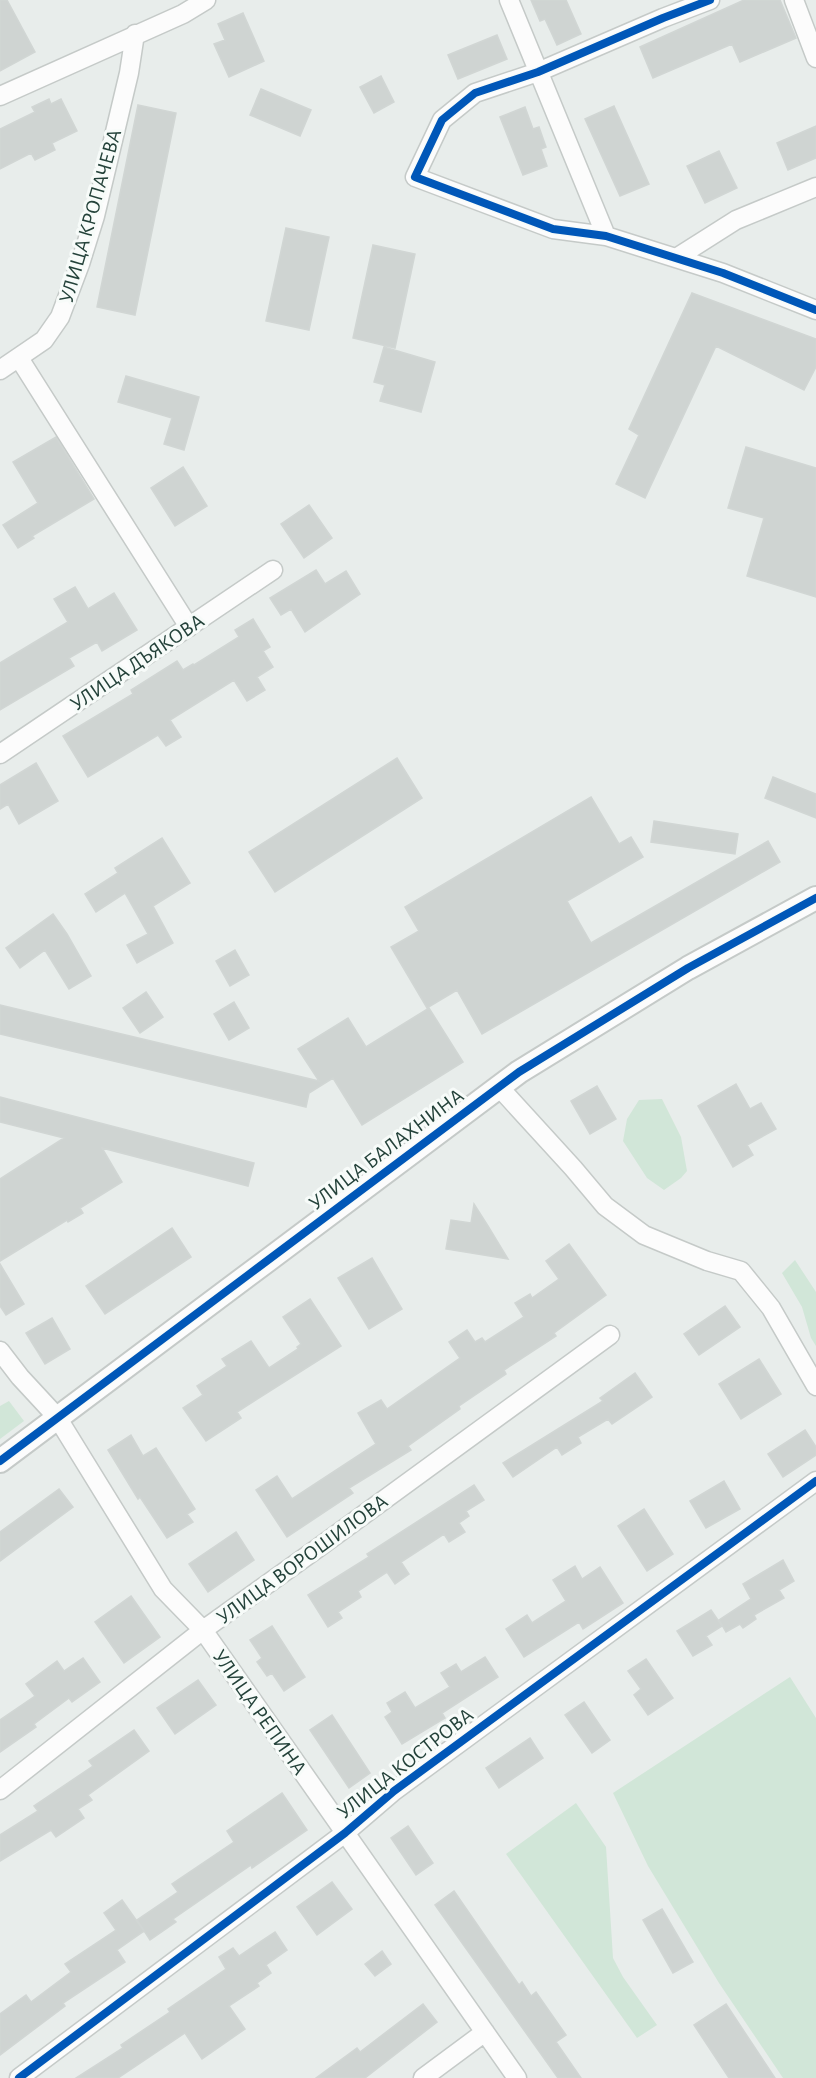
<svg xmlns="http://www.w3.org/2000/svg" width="816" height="2078" viewBox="0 0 816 2078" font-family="'Alegreya Sans',sans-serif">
<rect width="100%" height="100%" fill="#e8edeb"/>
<path fill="#d1e6d8" d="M662,1099L681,1137L687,1171L681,1178L664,1190L647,1178L623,1141L627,1119L639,1100Z
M795,1260L816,1292V1346L811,1338L802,1307L782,1273Z
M9,1401L24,1421L0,1439V1406Z
M790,1677L816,1718V2078H783L719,1983L648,1866L613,1793Z
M576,1803L606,1847L613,1958L623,1977L657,2025L637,2038L506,1854Z"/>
<path fill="#cfd4d2" stroke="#d1d6d4" stroke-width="1.5" d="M0,0H7L35,52L0,71Z
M531,0H566L581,34L557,45L545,19L540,21Z
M744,0H780L796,38L740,62L732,44L653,78L640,47Z
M243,13L264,61L229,77L214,44L225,40L218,24Z
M497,35L507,59L458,79L448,55Z
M381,76L394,102L374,113L360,87Z
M261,89L311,110L300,136L250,115Z
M49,99L51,104L61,99L77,131L52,143L55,150L35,160L31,153L0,169V129L35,112L32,107Z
M138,105L176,113L135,315L97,307Z
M614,106L649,184L620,196L585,119Z
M525,107L533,129L539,127L546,147L541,149L547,166L523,175L500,117Z
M816,126V158L788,170L777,143Z
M719,151L737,188L705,203L687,166Z
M286,228L329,237L309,330L266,321Z
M373,245L415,254L395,348L353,338Z
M692,293L816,339V367L804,390L716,346L645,498L616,484L639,435L629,429Z
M384,347L435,362L421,412L380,401L385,385L374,382Z
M126,376L199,397L184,450L164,444L172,418L118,402Z
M56,437L94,499L32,536L34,538L18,548L3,525L38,503L13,462Z
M746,447L816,468V597L747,576L764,518L728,508Z
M183,467L207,506L175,526L151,488Z
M309,505L332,538L304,558L281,524Z
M316,570L325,584L346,571L360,594L305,632L291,609L281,615L270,598Z
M75,587L88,609L114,593L137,630L102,651L97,642L69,658L74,666L0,710V663L68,622L54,599Z
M253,619L270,647L263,651L273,667L257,677L265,690L247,701L234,680L170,720L181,737L166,746L158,735L88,777L63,736L133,694L131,690L177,661L183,670L193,664L194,665L239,637L235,630Z
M397,758L422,798L275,892L249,852Z
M36,763L58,801L19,824L8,804L0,809V785Z
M773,777L816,794V818L765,798Z
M591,797L619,844L631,837L643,857L567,901L591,943L768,841L780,862L482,1034L457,990L427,1008L391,947L419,931L405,907Z
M654,821L738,834L735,854L651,842Z
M162,838L190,883L153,906L173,943L137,963L127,945L148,934L125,893L96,912L85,894L118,873L115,868Z
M53,914L67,934L91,976L69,989L45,950L20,968L6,948Z
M235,950L249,975L230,986L216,961Z
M146,992L163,1017L140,1033L123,1008Z
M234,1002L249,1028L229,1040L214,1014Z
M0,1005L319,1081L298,1049L348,1018L366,1047L429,1008L463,1062L362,1125L333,1078L309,1093L306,1107L0,1034Z
M736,1084L750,1109L761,1103L776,1129L747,1145L753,1155L733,1167L698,1106Z
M597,1086L616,1119L590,1134L571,1101Z
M0,1097L254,1163L248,1186L102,1148L122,1182L80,1208L83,1213L68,1222L67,1220L0,1261V1179L64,1138L0,1122Z
M474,1204L488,1226L508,1259L446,1249L451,1220L471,1223Z
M172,1228L191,1257L105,1314L86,1286Z
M569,1244L606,1295L554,1333L556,1336L504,1370L506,1374L459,1406L460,1409L408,1446L411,1450L349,1488L353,1493L287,1537L256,1490L277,1476L292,1499L376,1444L358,1413L381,1400L387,1409L460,1358L449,1342L467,1330L475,1342L482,1338L485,1342L524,1317L515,1303L530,1294L532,1298L559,1279L546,1261Z
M372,1258L402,1309L369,1329L338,1278Z
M0,1264L24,1304L6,1315L0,1306Z
M310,1299L341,1346L237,1412L241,1418L206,1441L183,1408L203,1395L197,1386L227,1366L222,1359L251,1341L269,1368L298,1349L297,1347L301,1344L283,1317Z
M725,1306L740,1327L699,1355L684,1334Z
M52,1318L70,1349L45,1364L26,1333Z
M759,1359L781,1394L741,1419L719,1384Z
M635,1373L652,1397L612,1424L608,1419L578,1437L581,1443L562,1455L557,1447L513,1477L503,1463L603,1401L600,1398Z
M805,1430L816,1447V1455L783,1477L768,1454Z
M131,1435L143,1456L156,1448L195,1509L187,1514L193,1522L167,1538L140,1497L138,1499L108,1450Z
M724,1481L740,1509L706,1528L690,1501Z
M474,1485L484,1500L466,1511L469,1516L459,1523L465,1532L449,1542L444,1534L401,1562L409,1574L395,1584L387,1572L358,1591L361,1597L338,1612L342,1618L328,1627L308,1595L369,1557L367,1554Z
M59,1489L73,1507L0,1561V1532Z
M644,1509L673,1554L647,1571L618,1526Z
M236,1532L254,1560L208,1592L189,1564Z
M783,1560L794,1581L779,1590L784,1598L754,1615L756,1619L743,1628L740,1624L726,1632L719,1620L751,1599L743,1584Z
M575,1566L582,1579L600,1567L623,1603L583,1629L579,1622L524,1657L506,1629L527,1615L532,1623L566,1601L553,1580Z
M131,1596L160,1637L124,1663L95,1622Z
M711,1610L722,1626L706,1636L712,1645L693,1656L677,1631Z
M272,1626L305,1677L284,1691L272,1673L267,1676L257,1662L262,1658L250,1640Z
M485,1657L498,1677L442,1713L445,1718L402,1744L385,1717L392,1712L387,1703L405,1692L415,1708L450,1687L441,1673L456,1664L461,1672Z
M83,1658L100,1682L72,1702L69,1698L34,1724L36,1727L0,1752V1720L35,1696L26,1684L57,1661L64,1671Z
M646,1659L673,1698L648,1715L634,1695L641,1689L628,1671Z
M198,1680L216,1705L175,1734L157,1708Z
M584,1702L610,1740L592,1753L565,1715Z
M332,1715L370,1773L349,1788L310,1730Z
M134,1730L149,1751L88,1795L92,1800L78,1809L84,1818L56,1837L51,1830L0,1861V1835L38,1811L34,1806L93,1766L89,1761Z
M530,1738L543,1758L499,1788L486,1768Z
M282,1793L307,1830L252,1868L251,1865L173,1919L176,1922L150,1940L137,1920L178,1892L172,1884L234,1842L227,1831Z
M408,1826L433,1863L416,1875L391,1838Z
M332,1882L352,1909L317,1935L297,1907Z
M454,1891L519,1985L522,1982L531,1996L536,1992L566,2035L556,2042L581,2078H558L435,1905Z
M122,1900L144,1931L117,1950L125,1962L63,2003L65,2006L0,2055V2014L26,1995L31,2002L71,1972L65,1964L116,1930L104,1913Z
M662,1909L693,1962L673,1973L643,1920Z
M275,1932L287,1950L266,1965L271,1973L257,1983L259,1986L229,2006L245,2029L202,2059L185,2033L118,2078H76L123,2048L121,2045L170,2012L168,2009L226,1969L219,1957L233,1948L239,1956Z
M382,1951L391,1964L375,1976L365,1964Z
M423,2004L437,2022L365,2078H316L357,2048L360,2052Z
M726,2004L775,2078H729L694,2025Z"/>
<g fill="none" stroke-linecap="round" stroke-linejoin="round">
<defs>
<path id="minor" d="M509,0L606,236
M710,0L663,18L538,72L475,93L442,120L415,177L553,229L606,236L723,273L816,310
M794,0L816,58
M0,96L183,14L206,0
M676,258L736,220L816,187
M19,358L189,627
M0,370L44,340L60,317L80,264L95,216L129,73L135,34
M0,754L273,570
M499,1087L573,1168L605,1206L644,1235L707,1261L741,1271L771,1308L816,1386
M0,1351L20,1377L57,1417L163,1589L203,1630L517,2078
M0,1790L203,1630L318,1548L610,1335
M19,2078L345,1833L394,1791L816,1481
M423,2078L485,2032"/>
<path id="tertiary" d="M0,1461L519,1072L688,968L816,898"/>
</defs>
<use href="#minor" stroke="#c5cac8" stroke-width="21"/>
<use href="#tertiary" stroke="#c5cac8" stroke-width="26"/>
<use href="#minor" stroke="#fcfcfc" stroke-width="18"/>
<use href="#tertiary" stroke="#fcfcfc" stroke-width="22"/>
<defs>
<path id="cycleway" d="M710,0L663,18L538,72L475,93L442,120L415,177L553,229L606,236L723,273L816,310
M0,1461L519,1072L688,968L816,898
M19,2078L345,1833L394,1791L816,1481"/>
</defs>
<use href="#cycleway" stroke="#f7fbf9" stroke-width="11"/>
<use href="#cycleway" stroke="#0057b8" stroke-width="8"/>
</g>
<g text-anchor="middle" stroke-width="6" stroke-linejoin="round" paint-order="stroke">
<g font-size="21" fill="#24423a" stroke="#f7fbf9">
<text transform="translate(90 216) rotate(-74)" y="7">УЛИЦА КРОПАЧЕВА</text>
<text transform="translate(137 662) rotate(-34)" y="7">УЛИЦА ДЪЯКОВА</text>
<text transform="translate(386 1149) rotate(-37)" y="7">УЛИЦА БАЛАХНИНА</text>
<text transform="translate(302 1559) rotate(-36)" y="7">УЛИЦА ВОРОШИЛОВА</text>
<text transform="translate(260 1712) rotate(55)" y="7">УЛИЦА РЕПИНА</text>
<text transform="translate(405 1763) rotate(-38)" y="7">УЛИЦА КОСТРОВА</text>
</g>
</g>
</svg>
